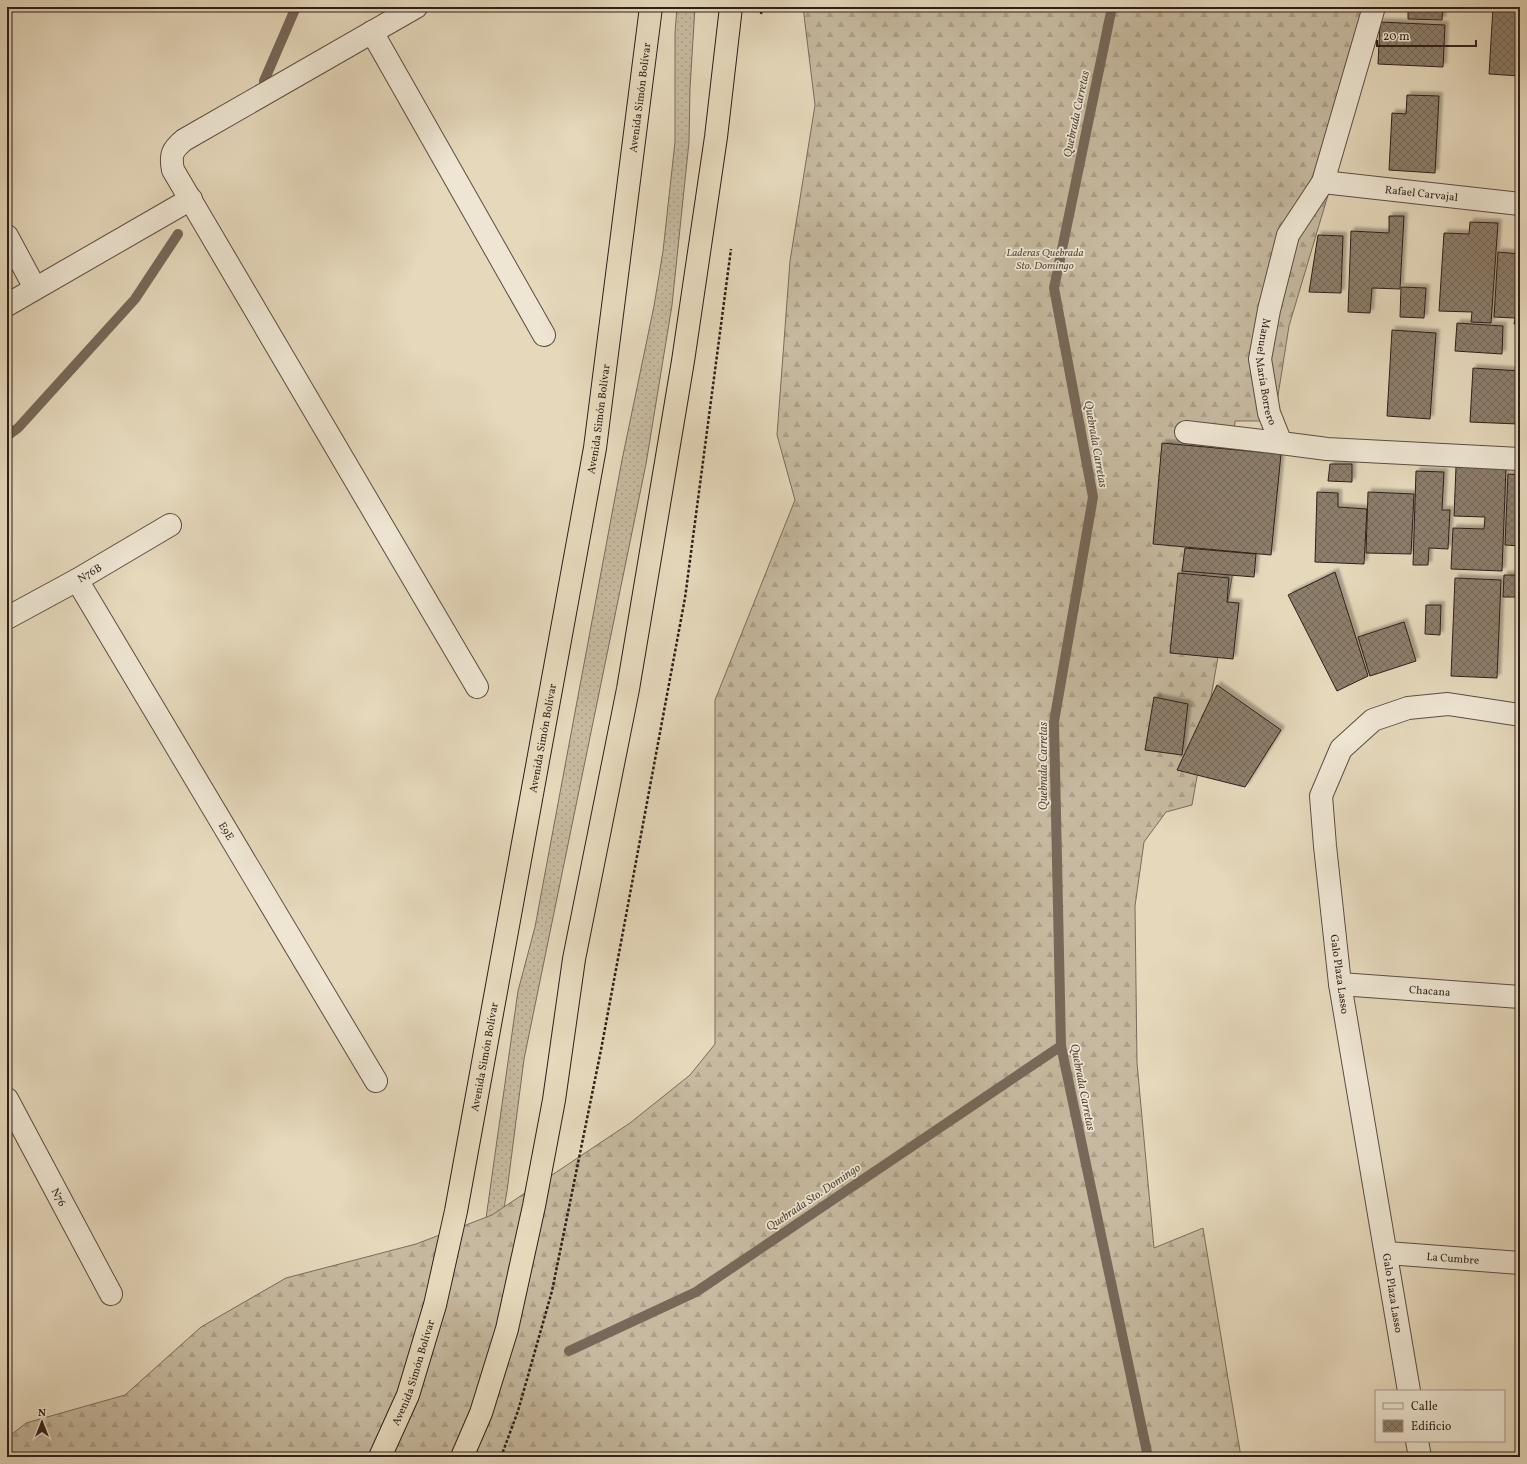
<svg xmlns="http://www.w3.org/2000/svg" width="1527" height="1464" viewBox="0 0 1527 1464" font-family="Vollkorn,serif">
<defs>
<pattern id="grass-dots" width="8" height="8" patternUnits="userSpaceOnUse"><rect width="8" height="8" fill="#c6b99f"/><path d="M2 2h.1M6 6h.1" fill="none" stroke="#aa9f88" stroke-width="1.8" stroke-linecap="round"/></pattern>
<pattern id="forest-firs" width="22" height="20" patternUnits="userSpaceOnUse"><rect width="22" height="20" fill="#c6b99f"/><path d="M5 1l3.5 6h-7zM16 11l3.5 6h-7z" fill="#aa9f88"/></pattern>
<pattern id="building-cross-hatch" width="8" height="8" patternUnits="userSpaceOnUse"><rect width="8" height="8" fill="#8d7f6d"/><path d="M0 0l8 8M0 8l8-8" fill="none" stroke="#746759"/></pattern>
<filter id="shadow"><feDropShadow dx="3.5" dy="-3.5" stdDeviation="1" flood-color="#0004"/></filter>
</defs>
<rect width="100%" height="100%" fill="#e5d8bb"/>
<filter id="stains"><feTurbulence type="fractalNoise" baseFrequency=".005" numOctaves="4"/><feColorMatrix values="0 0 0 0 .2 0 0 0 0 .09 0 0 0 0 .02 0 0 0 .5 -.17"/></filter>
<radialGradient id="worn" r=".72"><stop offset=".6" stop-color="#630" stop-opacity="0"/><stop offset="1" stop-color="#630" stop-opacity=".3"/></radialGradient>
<path fill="url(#grass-dots)" stroke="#7a6c5c" d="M677,7H695L690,88L689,142L672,305L646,464L524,1059L507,1191L493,1271L416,1457L479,1268L518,991L535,927L622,460L654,306L663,251L675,142V33Z"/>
<path fill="url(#forest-firs)" stroke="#7a6c5c" d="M803,7H1384L1289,326L1274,421H1235L1233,443H1215L1192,555L1234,566L1192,805L1166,812L1144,842L1135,906L1137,1063L1154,1248L1203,1228L1241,1457H7V1438L26,1423L125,1395L201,1327L286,1278L416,1244L492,1215L630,1123L690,1075L715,1044V700L795,500L777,435L790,261L815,105Z"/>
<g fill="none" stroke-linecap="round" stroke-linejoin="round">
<path stroke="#776859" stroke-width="10" d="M1112,7L1054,288L1093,497L1054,722L1061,1046L1148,1457
M264,81L296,7
M7,436L18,428L135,299L178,234
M569,1351L696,1292L1061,1046"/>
</g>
<path fill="url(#building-cross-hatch)" stroke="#2e1f19" filter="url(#shadow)" d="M1408,7H1443L1442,20L1408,19Z
M1493,7H1520V76L1489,74Z
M1380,22L1445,25L1443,67L1378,64Z
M1407,95L1439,96L1435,173L1389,170L1392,113L1406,114Z
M1389,216H1404L1400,289L1372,288L1370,313L1348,312L1351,231L1389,233Z
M1470,222L1498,223L1491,323L1471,322L1472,312L1439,311L1444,233L1469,234Z
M1318,235L1343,236L1341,293L1309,292Z
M1498,252L1520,254V324H1514L1515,318L1494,317Z
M1401,287L1426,288L1424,318L1400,317Z
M1457,323L1503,326L1502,354L1455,351Z
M1392,330L1436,333L1430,419L1387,416Z
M1473,368L1520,371L1518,424L1470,422Z
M1162,443L1281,454L1271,555L1153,544Z
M1330,464H1352V482L1328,481Z
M1456,467L1506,468L1502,571L1451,569L1453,528L1484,529L1485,517L1454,516Z
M1416,471L1444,472L1442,510H1450L1448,549L1429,548L1428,565H1413Z
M1508,474L1520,475V546L1505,545Z
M1317,492L1338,493V507L1367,509L1364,564L1315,562Z
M1368,492L1414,494L1411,554L1366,553Z
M1185,548L1256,554L1254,577L1182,571Z
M1335,572L1368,676L1337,691L1288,595Z
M1178,573L1229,578L1227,602L1239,603L1233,659L1170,653Z
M1504,575H1520V597H1503Z
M1455,578L1501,580L1497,678L1451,676Z
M1426,605H1441L1440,635L1425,634Z
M1404,622L1416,661L1370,676L1358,637Z
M1217,685L1281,730L1245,787L1177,770Z
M1154,697L1188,704L1182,755L1145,750Z"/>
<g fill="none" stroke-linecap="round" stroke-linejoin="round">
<defs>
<g id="minor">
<path d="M416,7L184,140C172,150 170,155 173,170L477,687"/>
<path id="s1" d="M1374,7L1323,182L1288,235L1269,310L1260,359L1269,413L1281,443L1327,449L1520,459"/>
<path d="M372,32L544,335"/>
<path id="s2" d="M1323,182L1520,204"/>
<path d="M7,236L35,288"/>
<path d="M7,305L191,199"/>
<path d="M1186,432L1281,443"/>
<path id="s3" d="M77,580L376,1081"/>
<path id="s4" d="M7,618L77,580L170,525"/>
<path id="s5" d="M1340,984L1520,997"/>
<path id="s6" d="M7,1099L111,1294"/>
<path id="s7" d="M1387,1253L1520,1263"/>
<path d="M1409,1391L1340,984L1325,846L1321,796L1341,749L1373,720L1408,708L1448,704L1520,715"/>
<path d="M1417,1441L1420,1457"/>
</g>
<g id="highway">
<path id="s8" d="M380,1457L408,1395L435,1305L456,1211L595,448L651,7"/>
<path d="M462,1457L481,1413L507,1329L534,1206L554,1100L574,959L628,689L683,361L716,137L731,7"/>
</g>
</defs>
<use href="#minor" stroke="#5c4d42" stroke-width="24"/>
<use href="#highway" stroke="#2e1f19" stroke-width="24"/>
<path stroke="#2e1f19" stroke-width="2.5" stroke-dasharray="3 2" stroke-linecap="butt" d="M761,14L762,7
M501,1457L518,1411L552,1291L601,1050L685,598L731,249"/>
<use href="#minor" stroke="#eee6d3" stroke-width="22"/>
<use href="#highway" stroke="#e5d8bb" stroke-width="22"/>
</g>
<g text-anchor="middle" stroke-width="3.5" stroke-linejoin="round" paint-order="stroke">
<g font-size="11" fill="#2e1f19" stroke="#eee6d3">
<text dy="4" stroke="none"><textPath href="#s8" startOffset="1387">Avenida Simón Bolívar</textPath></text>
<text dy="4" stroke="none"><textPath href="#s2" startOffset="99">Rafael Carvajal</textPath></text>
<text dy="4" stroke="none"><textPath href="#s1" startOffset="386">Manuel María Borrero</textPath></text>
<text dy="4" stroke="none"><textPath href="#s8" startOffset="1063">Avenida Simón Bolívar</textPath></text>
<text dy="4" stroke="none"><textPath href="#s4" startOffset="94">N76B</textPath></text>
<text dy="4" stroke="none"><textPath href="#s8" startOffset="739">Avenida Simón Bolívar</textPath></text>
<text dy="4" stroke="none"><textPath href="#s3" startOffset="292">E9E</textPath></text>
<text transform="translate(1340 974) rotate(82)" y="4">Galo Plaza Lasso</text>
<text dy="4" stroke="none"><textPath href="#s5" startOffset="90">Chacana</textPath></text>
<text dy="4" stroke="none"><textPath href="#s8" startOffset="415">Avenida Simón Bolívar</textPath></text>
<text dy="4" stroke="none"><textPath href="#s6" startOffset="111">N76</textPath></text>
<text dy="4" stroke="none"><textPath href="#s7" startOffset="66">La Cumbre</textPath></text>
<text transform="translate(1393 1293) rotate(81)" y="4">Galo Plaza Lasso</text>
<text dy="4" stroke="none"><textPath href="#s8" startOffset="91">Avenida Simón Bolívar</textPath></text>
</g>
<g font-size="11" font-style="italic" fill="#5c4d41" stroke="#eee6d3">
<text x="1045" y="256">Laderas Quebrada<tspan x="1045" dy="13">Sto. Domingo</tspan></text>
</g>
<g font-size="12" font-style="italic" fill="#584a3e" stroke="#eee6d3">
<text transform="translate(1076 114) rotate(-78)" y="4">Quebrada Carretas</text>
<text transform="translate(1096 444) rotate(80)" y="4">Quebrada Carretas</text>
<text transform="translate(1043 766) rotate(-90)" y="4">Quebrada Carretas</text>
<text transform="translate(1083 1087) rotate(79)" y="4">Quebrada Carretas</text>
<text transform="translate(813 1197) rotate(-34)" y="4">Quebrada Sto. Domingo</text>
</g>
</g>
<rect width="1527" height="1464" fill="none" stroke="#e5d8bb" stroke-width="24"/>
<rect x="8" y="8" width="1511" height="1448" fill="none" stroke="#2e1f19" stroke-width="2"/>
<rect x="12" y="12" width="1503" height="1440" fill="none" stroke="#2e1f19"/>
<rect x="1375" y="1390" width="130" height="52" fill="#eee6d3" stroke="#a19689"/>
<rect x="1383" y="1403" width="20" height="6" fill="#eee6d3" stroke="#a19689"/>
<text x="1411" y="1410" font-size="12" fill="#2e1f19">Calle</text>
<rect x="1383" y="1420" width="20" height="12" fill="url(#building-cross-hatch)" stroke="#a19689"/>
<text x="1411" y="1430" font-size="12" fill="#2e1f19">Edificio</text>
<g transform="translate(42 1422)" stroke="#eee6d3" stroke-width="3" paint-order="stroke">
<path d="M0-3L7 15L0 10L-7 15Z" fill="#2e1f19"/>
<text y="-6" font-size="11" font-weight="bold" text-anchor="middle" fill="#2e1f19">N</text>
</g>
<path d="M1377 40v6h99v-6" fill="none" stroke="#2e1f19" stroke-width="2"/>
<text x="1383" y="40" font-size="12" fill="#2e1f19" stroke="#eee6d3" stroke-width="3" paint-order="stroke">20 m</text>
<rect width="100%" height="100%" filter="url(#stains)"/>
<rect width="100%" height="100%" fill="url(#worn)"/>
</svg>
